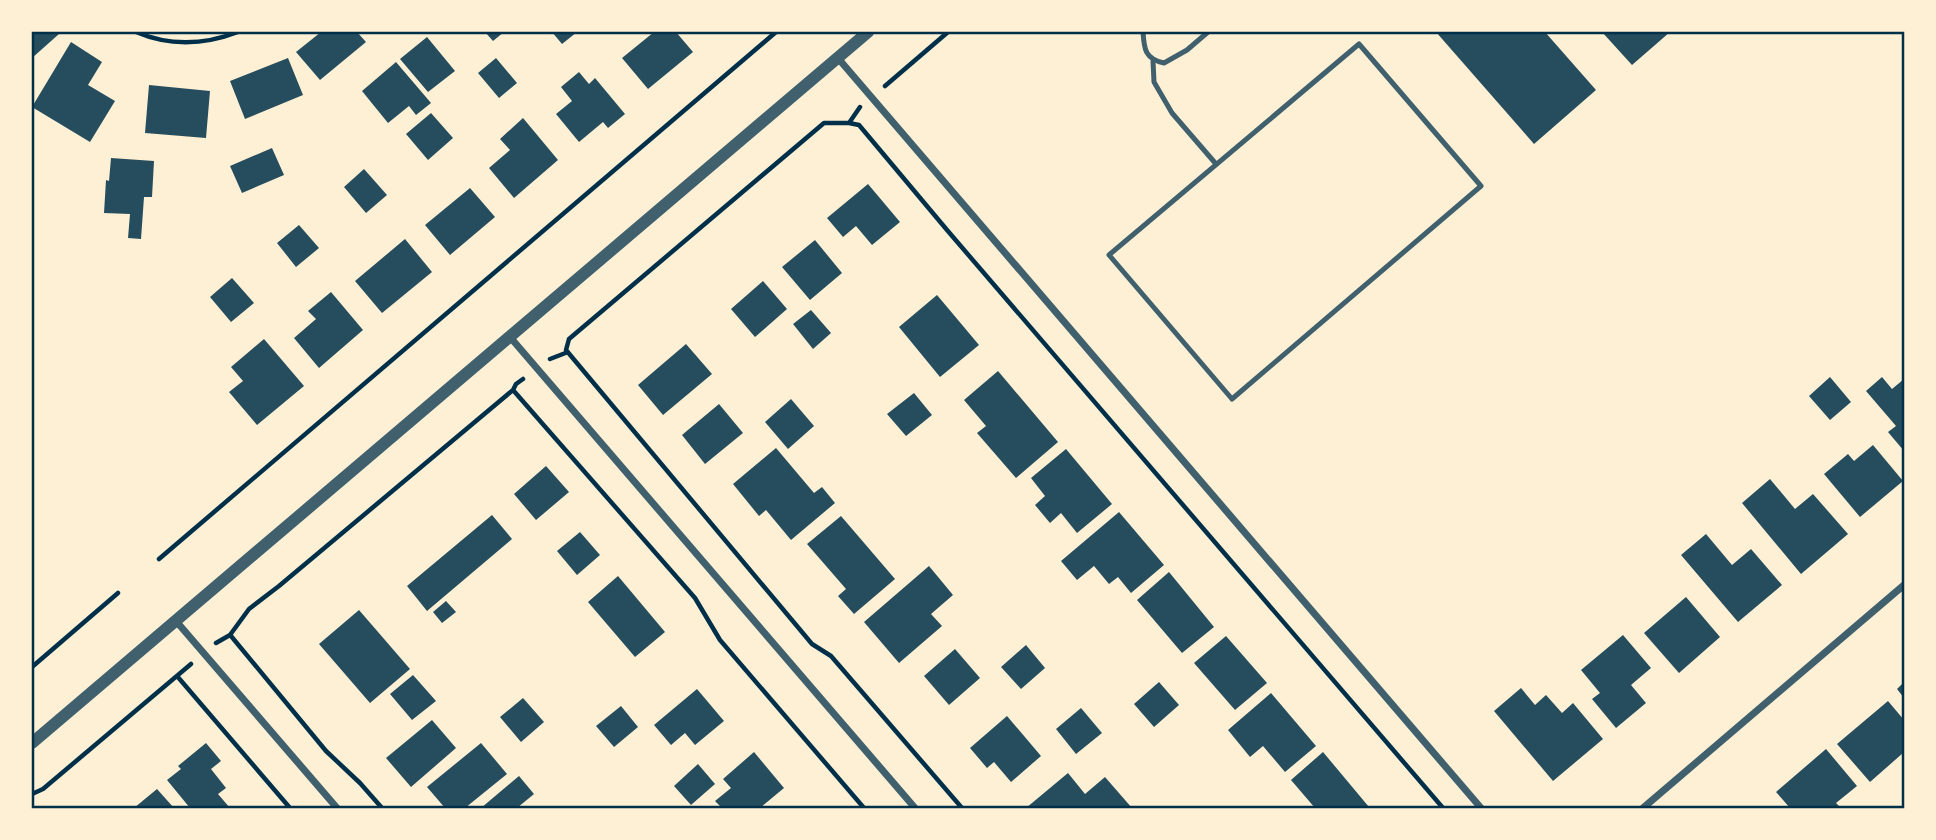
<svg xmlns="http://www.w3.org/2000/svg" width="1936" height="840" viewBox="0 0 1936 840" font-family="'Exo 2',sans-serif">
<rect width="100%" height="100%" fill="#fdf0d5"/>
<path fill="#264d5e" d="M32,32H57L59,34L32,58Z
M321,32H357L366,42L320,80L296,52Z
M485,32H504L493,41Z
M552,32H577L562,44Z
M654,32H676L693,52L648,89L622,58Z
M1436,32H1545L1596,90L1534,144Z
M1602,32H1670L1632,65Z
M427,37L455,71L428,92L400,59Z
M71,42L102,62L88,85L115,101L90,142L32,107Z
M288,58L303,95L245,119L230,81Z
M496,58L517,83L499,98L478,73Z
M396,62L431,103L416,115L409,106L388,123L362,91Z
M579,72L589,84L595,78L625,114L608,128L603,122L579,142L556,114L572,101L561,87Z
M149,85L210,91L206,138L145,133Z
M431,113L453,138L428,160L406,134Z
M523,118L558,160L514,198L489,168L510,150L500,139Z
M272,148L284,175L242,193L230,166Z
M111,158L154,161L152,197H144L141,239L128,238L130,214L104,213L106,180L109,181Z
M364,169L387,195L366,213L344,187Z
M868,184L900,222L872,245L856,226L843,237L827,218Z
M470,188L495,217L450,255L425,225Z
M299,225L319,248L296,267L277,243Z
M405,239L432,272L382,313L355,281Z
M815,240L842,273L810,300L782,267Z
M232,278L254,303L231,322L210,297Z
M763,281L787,309L755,337L731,309Z
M331,292L363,330L319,368L294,338L316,319L308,311Z
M937,295L979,345L940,377L899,327Z
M811,310L831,333L813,349L793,324Z
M264,339L304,386L257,425L229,392L243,381L231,367Z
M686,344L712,374L663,415L638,385Z
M998,371L1058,442L1016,478L977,433L986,426L964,400Z
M1830,377L1851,402L1830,420L1809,396Z
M1882,377L1892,389L1904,379V451L1888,432L1896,426L1866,391Z
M914,393L932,415L906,436L887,414Z
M791,399L814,426L788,449L765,422Z
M719,404L743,433L705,464L682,435Z
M1873,445L1903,481L1860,517L1824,474L1848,454L1854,461Z
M776,448L814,493L822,487L835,503L791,540L766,510L759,516L733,484Z
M1066,449L1112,504L1077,533L1061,513L1050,523L1035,505L1045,496L1031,478Z
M546,466L569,492L536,520L514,494Z
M1770,479L1795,509L1813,494L1848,534L1801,574L1742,503Z
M1119,512L1164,565L1131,593L1118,577L1109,584L1094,566L1077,580L1061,561Z
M492,515L512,539L427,611L407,586Z
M841,516L895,579L854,614L838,596L846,589L807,544Z
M580,532L600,555L577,575L557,551Z
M1706,534L1732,565L1751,549L1782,585L1738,622L1681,555Z
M929,566L953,595L931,614L942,626L899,663L864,622Z
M1169,572L1214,627L1182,653L1137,600Z
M618,576L665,632L635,657L588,602Z
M1686,597L1720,637L1679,673L1644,633Z
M446,601L456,612L442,623L433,612Z
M359,610L410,669L370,703L319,644Z
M1623,635L1651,668L1631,685L1646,703L1616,728L1592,699L1600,693L1581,670Z
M1226,636L1267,683L1235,710L1194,663Z
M1026,645L1045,668L1021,689L1001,667Z
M955,649L980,678L949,705L924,676Z
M413,675L436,701L412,720L390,694Z
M1159,682L1179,705L1154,727L1134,704Z
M1904,682V698L1897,689Z
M1521,688L1535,705L1546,695L1562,713L1573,703L1603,739L1553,781L1494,711Z
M697,689L724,721L695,745L685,733L671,745L654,725Z
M1271,693L1316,746L1285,772L1263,746L1250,757L1228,730Z
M523,698L544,722L521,742L500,717Z
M1888,701L1904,720V755L1903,753L1870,782L1837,744Z
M621,706L638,727L614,747L596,726Z
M1081,708L1102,733L1076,754L1056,729Z
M1007,716L1041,756L1011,782L994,762L987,768L970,748Z
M432,720L456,748L411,787L386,758Z
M206,743L221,761L211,769L226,788L218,794L230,808H190L167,780L181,769L178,766Z
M481,743L507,774L465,808H445L427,787Z
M1826,749L1857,786L1836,803L1841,808H1790L1776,792Z
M754,752L784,788L760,808H722L715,801L731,788L723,779Z
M1323,752L1369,807L1368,808H1315L1291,780Z
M698,764L715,784L691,805L674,786Z
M1068,773L1085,794L1105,777L1132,808H1026Z
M519,776L534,794L517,808H481Z
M157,789L174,808H134Z"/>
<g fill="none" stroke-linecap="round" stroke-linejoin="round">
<path stroke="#003049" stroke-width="4.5" d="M136,32C169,46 204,45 238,32
M885,86L948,32
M860,107L849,123H824L569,339L566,350L812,644L831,656L962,808
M849,123L859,125L947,230L1443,808
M550,359L568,352
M523,379L516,384L513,390L695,598L720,640L864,808
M159,559L776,32
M231,636L326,751L360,783L382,808
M216,643L230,635L249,609L279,586L513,390
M32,667L118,593
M177,676L290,808
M32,794L43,789L191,664"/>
<path stroke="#3f606c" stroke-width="5" d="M1143,32C1144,49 1145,59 1164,63L1187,50L1208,32
M1359,44L1481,186L1232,399L1109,255Z
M1153,61L1154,82L1172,113L1216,164"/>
<path stroke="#3f606c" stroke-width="7" d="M837,57L1481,808
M510,337L915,808
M176,621L337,808
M1643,808L1904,585"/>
<path stroke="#3f606c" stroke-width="12" d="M32,743L868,32"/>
</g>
<rect width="1936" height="840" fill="none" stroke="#fdf0d5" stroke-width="66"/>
<rect x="33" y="33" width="1870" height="774" fill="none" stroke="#003049" stroke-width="2.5"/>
</svg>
